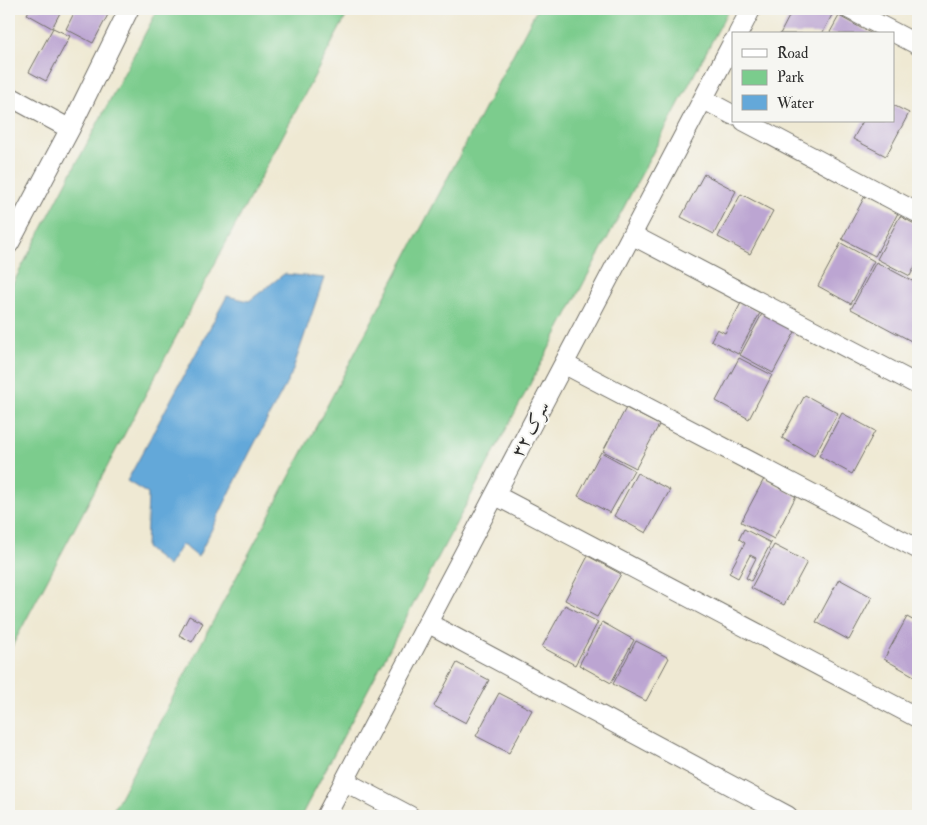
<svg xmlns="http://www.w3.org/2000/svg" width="927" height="825" viewBox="0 0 927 825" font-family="'IM FELL Double Pica',Amiri,serif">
<rect width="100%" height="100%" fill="#f6f6f2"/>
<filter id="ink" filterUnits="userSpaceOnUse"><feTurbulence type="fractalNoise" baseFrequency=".02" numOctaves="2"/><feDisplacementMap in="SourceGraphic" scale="10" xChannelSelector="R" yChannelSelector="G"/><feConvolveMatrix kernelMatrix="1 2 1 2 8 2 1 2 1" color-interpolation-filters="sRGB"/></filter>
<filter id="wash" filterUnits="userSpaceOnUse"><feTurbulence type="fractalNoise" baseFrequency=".0096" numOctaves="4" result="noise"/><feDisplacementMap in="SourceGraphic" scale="20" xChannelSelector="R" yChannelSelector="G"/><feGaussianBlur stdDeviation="1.12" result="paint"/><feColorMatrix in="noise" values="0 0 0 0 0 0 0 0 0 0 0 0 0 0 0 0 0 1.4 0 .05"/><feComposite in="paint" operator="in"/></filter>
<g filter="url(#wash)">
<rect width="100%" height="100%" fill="#efe9d3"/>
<path fill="#7bcc8d" stroke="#537c5c" d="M158,9H350L9,652V291Z
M537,9H729L301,816H110Z"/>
<path fill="#64a8d9" stroke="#486a82" d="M284,274L324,278L291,375L250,452L198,557L182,544L168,566L146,548L148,494L127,481L227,296L249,301Z"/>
<g id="blocks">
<path fill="#bca5d2" d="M30,9H62L52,28L27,14Z
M76,9H111L93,43L66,29Z
M793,9H825L833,13L822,34H780Z
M839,16L872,34H829Z
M53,28L70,36L46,81L29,72Z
M893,105L909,113L886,156L853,139L863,121H893Z
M704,174L736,191L714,234L681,217Z
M741,194L773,211L750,254L718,237Z
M865,196L898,213L875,256L842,239Z
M900,216L918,226V260L910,276L877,259Z
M841,243L874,261L851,304L818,286Z
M876,262L918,284V338L915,343L851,309Z
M741,303L760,313L738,354L711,340L717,329L725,333Z
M763,312L796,330L773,373L740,355Z
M739,358L772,375L749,419L716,401Z
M805,395L838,413L814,456L782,438Z
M626,408L659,425L636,468L603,451Z
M842,413L875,431L852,474L819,456Z
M601,452L634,470L610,513L578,496Z
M637,473L670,490L646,533L614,516Z
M764,479L796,496L774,539L741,522Z
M744,529L771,543L751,581L746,578L756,558L750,555L738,578L729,573L745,543L739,539Z
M774,545L807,562L784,605L751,588Z
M588,556L621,574L597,617L565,600Z
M839,579L872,597L849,640L816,622Z
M565,605L598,622L575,665L542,647Z
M189,616L203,623L192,642L179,635Z
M907,617L918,623V673L916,677L884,659Z
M602,622L634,640L611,683L579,665Z
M636,641L669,658L646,701L613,684Z
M457,663L489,680L466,723L434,706Z
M499,693L532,710L509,753L476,736Z"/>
</g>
</g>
<g filter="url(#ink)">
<use href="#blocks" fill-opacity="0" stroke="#706e66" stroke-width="1"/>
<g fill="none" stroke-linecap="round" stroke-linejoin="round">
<defs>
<path id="minor" d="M849,9L918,45
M738,34L751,9
M9,96L70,129
M703,99L733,115
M744,121L918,213
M632,235L918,385
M9,244L70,129L129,9
M564,364L918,549
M495,495L918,718
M428,623L788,816
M344,781L410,816
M326,816L733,42"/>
</defs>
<use href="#minor" stroke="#706e66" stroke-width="21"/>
<use href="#minor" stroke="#fff" stroke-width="19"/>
</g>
</g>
<g text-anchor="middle" stroke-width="4" stroke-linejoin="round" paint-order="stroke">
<g font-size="18" fill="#2b2b2b" stroke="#f6f6f2">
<text transform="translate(530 429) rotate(-62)" y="6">سرک ۳۲</text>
</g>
</g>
<rect width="927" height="825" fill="none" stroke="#f6f6f2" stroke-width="30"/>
<rect x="732" y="32" width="162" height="90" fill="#f6f6f2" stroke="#a5a5a2"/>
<rect x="742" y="49" width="25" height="8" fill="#ffffff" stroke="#a5a5a2"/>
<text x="777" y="58" font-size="15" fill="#2b2b2b">Road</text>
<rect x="742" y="70" width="25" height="15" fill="#7bcc8d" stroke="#a5a5a2"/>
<text x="777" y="82" font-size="15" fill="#2b2b2b">Park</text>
<rect x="742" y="95" width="25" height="15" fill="#64a8d9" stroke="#a5a5a2"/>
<text x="777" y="108" font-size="15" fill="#2b2b2b">Water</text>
</svg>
